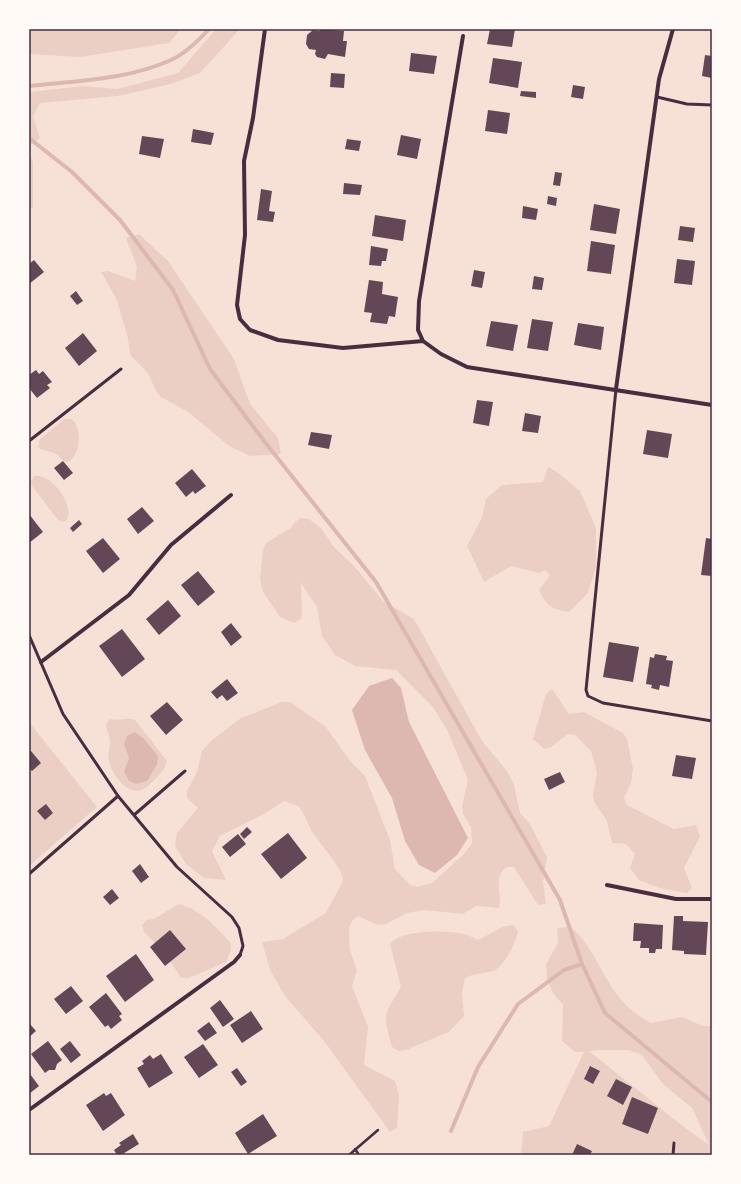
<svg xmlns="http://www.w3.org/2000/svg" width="741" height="1184" viewBox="0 0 741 1184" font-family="'DejaVu Sans',sans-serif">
<rect width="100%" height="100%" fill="#f7e1d7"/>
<path fill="#ebcfc5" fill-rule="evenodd" d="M29,29H181L169,43L80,57L29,54Z
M216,29H240L200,73L171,84L118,96L40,103L33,116L40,138L29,146V92L84,86L117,89L178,73Z
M29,153L33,162V208H29Z
M139,234L168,261L234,359L250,404L278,438L281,454L250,456L229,446L187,411L161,397L156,391L148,373L131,356L127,334L116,298L101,272L108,271L135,281L137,267L126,238Z
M64,419H72C82,428 81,455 68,462C60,461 60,455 54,453C48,450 43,452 38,447L40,439Z
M548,467L557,472L580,491L596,528V567L588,593L569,612C552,609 547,607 539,590L550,575L545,570L539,573L511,566L484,582L467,546L482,517L486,499L502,485L543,482Z
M34,476C54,472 79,514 64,522L58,520L32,486L31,482Z
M301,518L309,519L321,528L334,547L355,567L383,601L414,619L482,741L507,771L514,785L520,813L530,824L547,857L543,882L546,904L538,905L514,867H507C492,877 503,893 499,908L476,906L463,914L425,910L407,913L386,924L378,925L358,916L352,921L349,928L350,950L357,971L352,986L368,1027L364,1065L395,1081L399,1095L397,1128L390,1132L324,1041L285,996L270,970L262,942L283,939L326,913L343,881L342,874L334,861L312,832L302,811L298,806L284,801L264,814L220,836L212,851L226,880L204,878L186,864L175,846L177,833L198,808L187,798V791L197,772L202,751L212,740L241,718L282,702H290L326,727L350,761L365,776L390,840L395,869L410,885L417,887L432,883L464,854L472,843L471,827L463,814L462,806L468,780L448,732L433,707L396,670L355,666L335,655L322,636L317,607L301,583L302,612L301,619L294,623L280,617L263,592L260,579L263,550L266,543L291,528L295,522Z
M552,689L569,714L584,712L623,733L627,739L633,769L631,783L624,798L627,805L674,829L696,825L700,837L684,868L692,888L687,893L659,888L639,880L630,868L635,854L626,844L612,843L607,821L595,803L593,795L597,773L591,751L575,735L568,734L551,747L544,749L533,739L546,694Z
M110,719C119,721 126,717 135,720L167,761C165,771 156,778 149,785C133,802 113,778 109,761C107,755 110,749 110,743C110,736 107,731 106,725Z
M29,722L97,807L29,866Z
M179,904C201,910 215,926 230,942L231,950L226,962L189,978H181L165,953L144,932L142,925L147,920L154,919Z
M513,925L518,931C517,940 504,967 495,970C485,974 474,973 465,978L462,993L464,1016L449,1032L406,1050L398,1051L392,1047C383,1013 383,1017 401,987L390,944C401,929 447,930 464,934C469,935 474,938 478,940L505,926Z
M571,927C593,946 601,974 618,996C627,1008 639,1016 651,1023L682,1017L703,1026H712V1155H521L523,1132L549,1126L584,1052H575L562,1041L563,1005L553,993L547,979L546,964L558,943L557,928ZM600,1050H628L642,1055L663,1084L692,1108L709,1145L684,1127L589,1051Z"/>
<path fill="#dcb8b0" d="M392,678L401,688L409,722L468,838L457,855L435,873L419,865L405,841L392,798L365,750L352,710L369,686Z
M135,732L144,739L158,756L157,764L147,781L136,784L129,781L124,772L129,758L124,744L127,736Z"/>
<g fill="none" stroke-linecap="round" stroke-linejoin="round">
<path stroke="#dcb8b0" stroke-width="4" d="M29,86C76,81 127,80 171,60C184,54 199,40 209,29
M29,138L72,172L120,220L173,290L210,369L264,441L376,582L560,900L582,964L605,1013L712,1102
M451,1131L478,1067L518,1004L564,970L582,964"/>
</g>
<path fill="#644757" d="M320,29L344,31L343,41H347L345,57L328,54L325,59L317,57L315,54L316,50L309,49L306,44L307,35L313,30L320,31Z
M490,29H515L512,47L487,44Z
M411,53L437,56L434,74L409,71Z
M705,55L712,56V78L702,76Z
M493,58L522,62L518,88L489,83Z
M331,73L345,74L344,88L330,87Z
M573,85L585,87L583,99L571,97Z
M521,91L536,92V98L520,96Z
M488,110L510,113L507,134L485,131Z
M193,129L214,133L211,145L191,142Z
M401,135L421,139L417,159L397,155Z
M142,136L164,139L160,158L139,154Z
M347,139L361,141L359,151L345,149Z
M555,172L562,173L560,186L553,185Z
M344,183L362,185L360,195L343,194Z
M261,189L272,191L269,211L275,212L273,222L257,220Z
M548,196L557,198L556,206L547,204Z
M594,204L620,209L616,234L590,230Z
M523,206L538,209L536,220L522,218Z
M375,215L406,220L403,241L372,236Z
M680,226L695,228L693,242L678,240Z
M591,241L615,245L611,274L587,271Z
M371,246L388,249L386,261H382L381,266L369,265Z
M677,259L695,261L692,285L674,283Z
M34,260L44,272L29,284V264Z
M474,270L485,272L482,288L471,286Z
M534,276L544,278L542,290L532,289Z
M369,280L383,282L382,294L398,297L395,317L389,316L387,324L370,322L372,313L364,312Z
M76,291L83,301L77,305L70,296Z
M532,319L553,322L548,351L527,348Z
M491,321L518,325L513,351L486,346Z
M578,323L604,327L601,350L574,345Z
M83,333L97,351L79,366L65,348Z
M36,370L39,374L43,371L52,382L47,385L50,388L37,398L29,388V375Z
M477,400L493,402L489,426L473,423Z
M525,413L541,416L538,433L522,431Z
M647,430L672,434L668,458L643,454Z
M311,432L332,435L329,449L308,445Z
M63,461L73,473L64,480L54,468Z
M192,469L206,486L195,494L193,491L186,497L175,483Z
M142,507L154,521L138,534L127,519Z
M29,514L43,532L29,543Z
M79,520L82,524L73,532L70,528Z
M103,538L120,559L103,573L86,551Z
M706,538L712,539V576L701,575Z
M198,571L215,592L198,606L181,585Z
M168,600L181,616L159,635L146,619Z
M231,623L242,637L231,646L221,632Z
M122,629L145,659L122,677L99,646Z
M609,642L639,647L633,682L603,677Z
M655,654L667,656L666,660L673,661L669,687L660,685L659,690L651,688L652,685L646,684L650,657L654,658Z
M227,679L238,693L227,701L222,695L217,699L211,692Z
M167,702L183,720L166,735L150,716Z
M31,751L41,763L32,771L29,768V753Z
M676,755L696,758L692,779L672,776Z
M560,772L565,782L549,790L544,779Z
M46,804L53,813L45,820L37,811Z
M247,827L252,832L244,839L240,834Z
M288,833L307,858L281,879L261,854Z
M238,834L246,844L230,857L222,847Z
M140,864L149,877L141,883L132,871Z
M112,889L119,898L110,905L103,897Z
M674,916H683V921L708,922L706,955L684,954V951L672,950Z
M634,923L663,925L662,949H656L655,953H649V948H640L641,941H633Z
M170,930L186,949L165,966L150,947Z
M136,954L154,980L125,1002L106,976Z
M71,986L83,1001L66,1014L54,999Z
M106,993L122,1014L119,1016L122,1020L111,1029L108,1025L105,1027L89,1007Z
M220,1000L234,1019L223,1027L210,1008Z
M251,1011L263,1029L242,1043L230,1025Z
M209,1022L217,1033L205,1041L197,1031Z
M29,1023L36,1031L29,1037Z
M48,1041L62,1060L57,1064L55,1070H49L45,1073L31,1054Z
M70,1041L81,1055L71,1063L60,1049Z
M203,1044L218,1065L199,1078L184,1057Z
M161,1054L173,1073L149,1088L137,1068L144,1064L142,1061L150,1055L153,1059Z
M590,1066L600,1071L593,1084L584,1079Z
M237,1068L247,1082L241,1086L231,1072Z
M30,1074L39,1086L29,1094V1075Z
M616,1079L632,1087L623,1105L607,1096Z
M104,1093L106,1096L111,1093L125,1115L103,1131L86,1105Z
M632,1097L658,1108L648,1134L622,1124Z
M263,1114L277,1136L248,1154L235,1133Z
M133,1134L139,1144L121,1155H117L114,1150L121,1145L119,1143Z
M577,1144L592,1151L590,1155H572Z"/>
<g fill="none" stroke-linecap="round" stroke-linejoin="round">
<path stroke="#4a2c40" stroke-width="2.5" d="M355,1149L359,1155
M349,1155L378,1130"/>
<path stroke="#4a2c40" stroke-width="3" d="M657,97L687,104L712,105
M616,389L586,690L588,696L603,703L712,721
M29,441L121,369
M29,635L63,714L118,796L177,867L232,917L239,928L243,946L240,955
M134,815L185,771
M29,874L118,796
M673,1155L674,1143"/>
<path stroke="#4a2c40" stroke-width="4" d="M265,29L253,118L244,161L245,235L237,305L240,319L250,330L278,340L343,348L423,341
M463,36L419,301L418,330L423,341L441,354L467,367L712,405
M616,389L659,79L673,29
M41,662L129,595L171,545L231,495
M607,885L676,899H712
M29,1110L234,962L240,955"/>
</g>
<rect width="741" height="1184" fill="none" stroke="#fffaf5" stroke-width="60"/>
<rect x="30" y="30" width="681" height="1124" fill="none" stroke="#4a2c40" stroke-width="1.5"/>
</svg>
